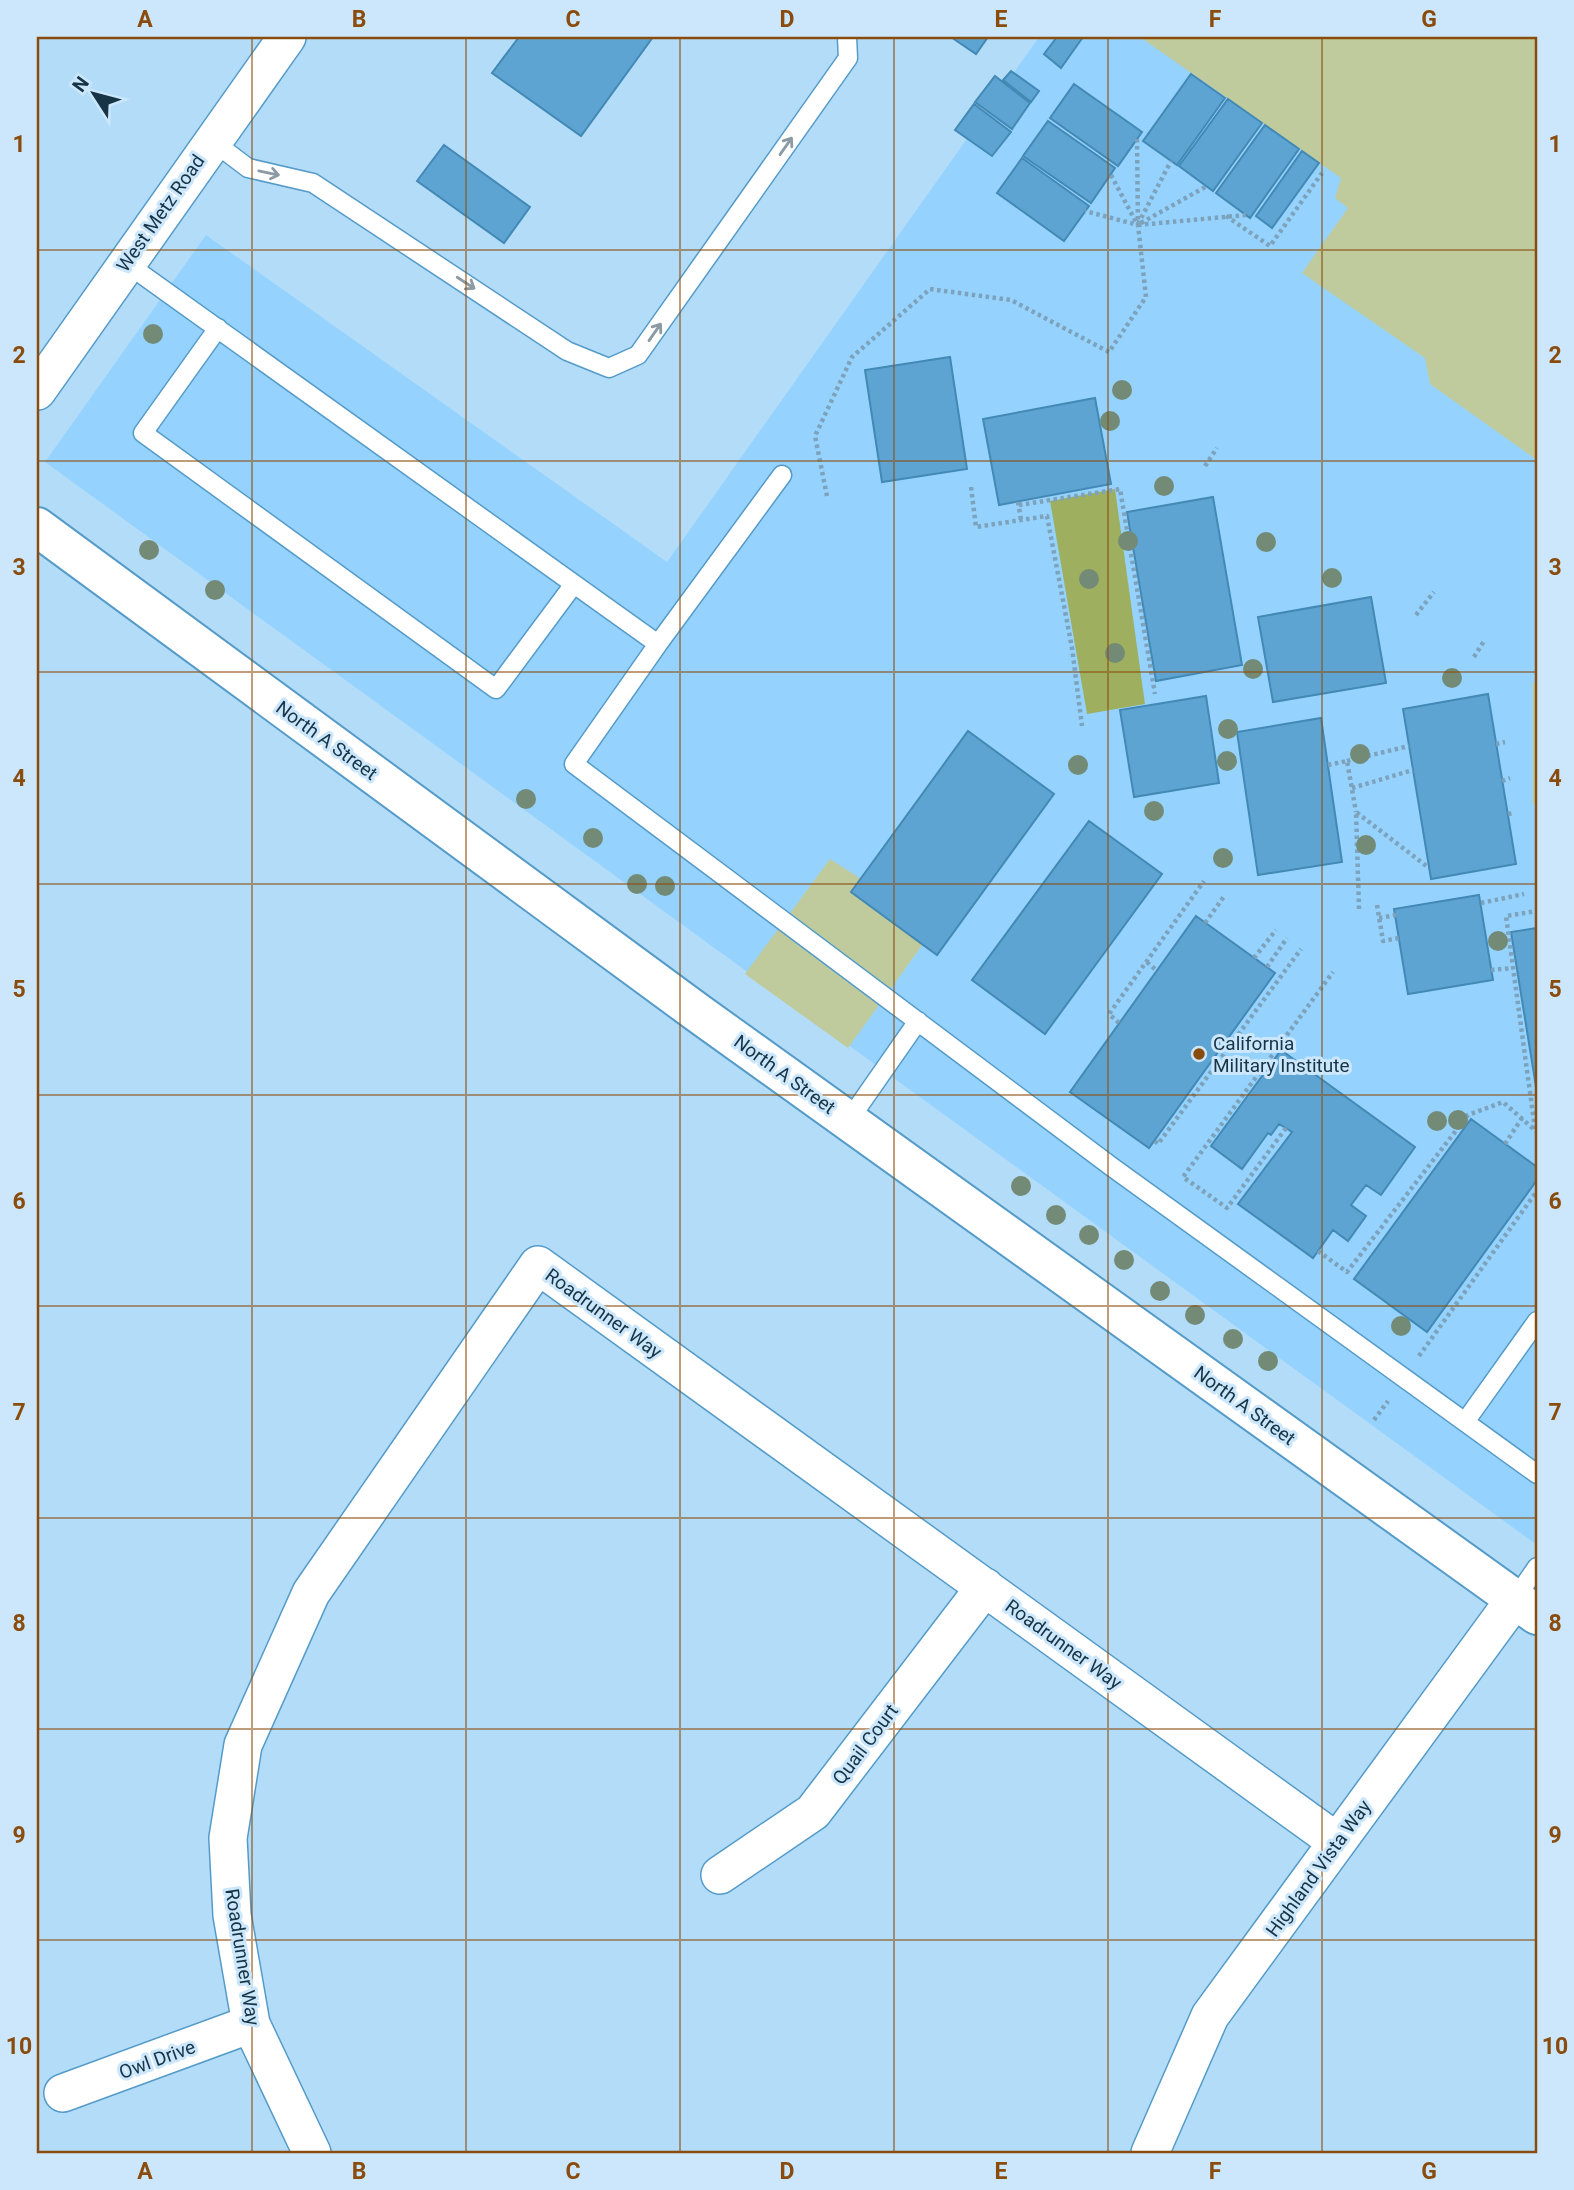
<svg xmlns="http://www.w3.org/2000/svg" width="1574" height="2190" viewBox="0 0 1574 2190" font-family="Roboto,sans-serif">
<rect width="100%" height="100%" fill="#b3dcf9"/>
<path fill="#95d3fe" d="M1039,37H1537V1545L45,462L206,235L667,562Z"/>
<path fill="#bfcb9c" d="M1140,37H1537V460L1430,384L1425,358L1302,273L1348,208L1335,198L1341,178Z
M1533,682L1537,685V804H1533Z
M830,859L861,879L923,944L848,1048L745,974Z"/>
<path fill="#9eaf5f" d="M1115,489L1145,704L1087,714L1050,501Z"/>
<path fill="#5ea4d2" stroke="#4389b6" stroke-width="2" d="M519,37H653L581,136L492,73Z
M951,37H988L976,54Z
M1057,37H1083L1061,68L1044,54Z
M1011,71L1039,91L1031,102L1003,80Z
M1191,74L1225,98L1177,165L1143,141Z
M995,76L1030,103L1012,129L975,102Z
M1074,84L1142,132L1118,166L1050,118Z
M1228,99L1262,123L1213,191L1179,166Z
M974,104L1011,132L992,156L955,130Z
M1048,121L1115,168L1091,203L1023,156Z
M1265,125L1299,149L1250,218L1216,193Z
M444,145L530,207L504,243L417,181Z
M1302,151L1319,163L1272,228L1256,216Z
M1022,158L1089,206L1064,241L997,193Z
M950,357L967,469L882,482L865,370Z
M1095,398L1111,484L999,505L983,419Z
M1213,497L1242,665L1156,681L1127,512Z
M1371,597L1386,683L1273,702L1258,617Z
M1488,694L1516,864L1431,879L1403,709Z
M1206,696L1219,783L1134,797L1120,710Z
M1321,718L1342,862L1258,875L1237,732Z
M968,731L1054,794L937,955L851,892Z
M1089,821L1162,874L1045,1034L972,980Z
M1479,895L1493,980L1408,994L1394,909Z
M1196,916L1275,973L1149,1148L1070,1092Z
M1537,928V1093L1511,932Z
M1281,1050L1415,1147L1381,1195L1366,1185L1351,1205L1366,1216L1348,1241L1333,1230L1313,1258L1238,1204L1292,1132L1279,1124L1271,1135L1268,1133L1242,1169L1211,1146Z
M1471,1119L1537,1167V1180L1427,1332L1354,1279Z"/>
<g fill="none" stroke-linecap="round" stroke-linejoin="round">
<defs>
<path id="lane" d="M211,140L248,168L313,183L567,351L609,368L638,355L848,58L847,37
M126,263L574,584L496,689L143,433L218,328
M574,584L658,644L574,764L1112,1167L1537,1474
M658,644L782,475
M849,1120L918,1021
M1465,1422L1537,1321
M1515,1599L1537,1567"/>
<path id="street" d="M37,391L287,37
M720,1875L813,1812L985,1587
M63,2093L251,2024
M312,2153L251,2024L232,1915L228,1838L243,1745L311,1593L538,1265L1337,1842
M1150,2153L1210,2016L1515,1599"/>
<path id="secondary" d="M37,527L698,1013L1537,1615"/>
</defs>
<use href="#lane" stroke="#559bc8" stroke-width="21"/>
<use href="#street" stroke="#559bc8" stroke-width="40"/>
<use href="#secondary" stroke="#559bc8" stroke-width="42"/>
<path stroke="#7da2bc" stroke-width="4.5" stroke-dasharray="3.5 3.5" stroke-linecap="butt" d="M1137,139L1138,225
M1111,175L1137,224
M1226,216L1270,246L1322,173
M1141,223L1207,186
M1138,224L1171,161
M1138,225L1246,215
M1205,466L1217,448
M971,487L976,527L1047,516L1072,648L1082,726
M827,496L815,436L852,357L930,289L1011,300L1109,352L1146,297L1138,225L1085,211
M1018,502L1021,520
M1019,505L1120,489L1155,694
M1416,615L1434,592
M1474,657L1484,641
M1496,744L1505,742
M1347,761L1409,746
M1328,765L1347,761L1356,812
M1502,781L1510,778
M1352,788L1413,770
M1508,814L1514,813
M1481,903L1524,894
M1377,905L1383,941L1399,938
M1359,909L1356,812L1429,868
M1379,918L1396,915
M1205,923L1225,895
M1254,958L1276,930
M1147,962L1157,971
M1267,967L1287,938
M1491,970L1513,968
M1119,1023L1109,1014L1204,881
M1286,1128L1227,1208L1183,1177L1333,972
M1535,1129L1506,916L1537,911
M1155,1141L1158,1144L1301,949
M1505,1144L1522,1118
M1318,1251L1347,1272L1468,1115L1503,1102L1537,1132
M1419,1356L1537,1191
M1374,1420L1388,1401"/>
<use href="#lane" stroke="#fff" stroke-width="18"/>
<use href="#street" stroke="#fff" stroke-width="37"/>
<use href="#secondary" stroke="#fff" stroke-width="38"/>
</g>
<g fill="#738b76">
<circle cx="153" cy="334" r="10"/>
<circle cx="1122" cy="390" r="10"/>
<circle cx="1110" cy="421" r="10"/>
<circle cx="1164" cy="486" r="10"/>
<circle cx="1128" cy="541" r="10"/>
<circle cx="1266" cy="542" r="10"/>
<circle cx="149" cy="550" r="10"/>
<circle cx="1332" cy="578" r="10"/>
<circle cx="1089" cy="579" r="10"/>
<circle cx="215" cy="590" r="10"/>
<circle cx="1115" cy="653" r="10"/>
<circle cx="1253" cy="669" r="10"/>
<circle cx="1452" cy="678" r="10"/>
<circle cx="1228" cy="729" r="10"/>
<circle cx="1360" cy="754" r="10"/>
<circle cx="1227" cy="761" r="10"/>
<circle cx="1078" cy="765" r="10"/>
<circle cx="526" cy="799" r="10"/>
<circle cx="1154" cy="811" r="10"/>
<circle cx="593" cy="838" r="10"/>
<circle cx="1366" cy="845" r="10"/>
<circle cx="1223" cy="858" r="10"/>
<circle cx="637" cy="884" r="10"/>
<circle cx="665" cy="886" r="10"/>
<circle cx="1498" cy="941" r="10"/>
<circle cx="1458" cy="1120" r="10"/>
<circle cx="1437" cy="1121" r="10"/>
<circle cx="1021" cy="1186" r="10"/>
<circle cx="1056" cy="1215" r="10"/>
<circle cx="1089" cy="1235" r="10"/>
<circle cx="1124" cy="1260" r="10"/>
<circle cx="1160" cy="1291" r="10"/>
<circle cx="1195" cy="1315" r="10"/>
<circle cx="1401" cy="1326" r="10"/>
<circle cx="1233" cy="1339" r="10"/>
<circle cx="1268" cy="1361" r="10"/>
</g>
<defs><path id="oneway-shaft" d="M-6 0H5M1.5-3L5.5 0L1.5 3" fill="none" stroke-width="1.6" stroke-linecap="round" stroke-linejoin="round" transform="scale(1.75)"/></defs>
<g stroke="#8b9aa3">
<use href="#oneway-shaft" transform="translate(786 146) rotate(-55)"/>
<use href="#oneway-shaft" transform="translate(269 173) rotate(12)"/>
<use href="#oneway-shaft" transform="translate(466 283) rotate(33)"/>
<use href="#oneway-shaft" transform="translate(655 332) rotate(-55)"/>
</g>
<path fill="none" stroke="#8a4c0d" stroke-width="2" stroke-opacity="0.55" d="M252,37V2153M466,37V2153M680,37V2153M894,37V2153M1108,37V2153M1322,37V2153M37,250H1537M37,461H1537M37,672H1537M37,884H1537M37,1095H1537M37,1306H1537M37,1518H1537M37,1729H1537M37,1940H1537"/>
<circle fill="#8a4c0d" stroke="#cce7fb" stroke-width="2.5" cx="1199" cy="1054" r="7"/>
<g text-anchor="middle" stroke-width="6" stroke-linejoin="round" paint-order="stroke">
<g font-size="19" fill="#173447" stroke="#cce7fb">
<text transform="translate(160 213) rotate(-55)" y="7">West Metz Road</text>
<text transform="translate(327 740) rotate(36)" y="7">North A Street</text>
<text transform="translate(785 1074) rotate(36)" y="7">North A Street</text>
<text transform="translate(604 1313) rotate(36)" y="7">Roadrunner Way</text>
<text transform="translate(1245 1405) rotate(36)" y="7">North A Street</text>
<text transform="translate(1064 1644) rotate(36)" y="7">Roadrunner Way</text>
<text transform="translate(865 1744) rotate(-53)" y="7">Quail Court</text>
<text transform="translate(1318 1868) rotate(-54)" y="7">Highland Vista Way</text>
<text transform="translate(243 1957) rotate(81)" y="7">Roadrunner Way</text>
<text transform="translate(157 2059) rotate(-20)" y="7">Owl Drive</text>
</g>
<g font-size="19" fill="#173447" stroke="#cce7fb" text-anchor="start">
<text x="1213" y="1050">California<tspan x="1213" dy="22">Military Institute</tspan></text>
</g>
</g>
<rect width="1574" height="2190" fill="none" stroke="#cce7fb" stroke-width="77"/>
<g transform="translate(94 94) rotate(306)" stroke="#cce7fb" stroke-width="5" paint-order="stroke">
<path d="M0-5L12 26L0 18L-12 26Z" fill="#173447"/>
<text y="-10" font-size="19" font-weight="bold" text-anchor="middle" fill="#173447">N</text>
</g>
<rect x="38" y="38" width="1498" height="2114" fill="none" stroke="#8a4c0d" stroke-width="2.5"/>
<g font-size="23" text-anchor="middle" font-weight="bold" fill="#8a4c0d">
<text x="145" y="27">A</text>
<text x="359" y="27">B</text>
<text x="573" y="27">C</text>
<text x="787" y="27">D</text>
<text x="1001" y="27">E</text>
<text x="1215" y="27">F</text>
<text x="1429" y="27">G</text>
<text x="19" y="152">1</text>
<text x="1555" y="152">1</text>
<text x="19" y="363">2</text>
<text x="1555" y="363">2</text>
<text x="19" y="575">3</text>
<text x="1555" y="575">3</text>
<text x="19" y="786">4</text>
<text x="1555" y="786">4</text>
<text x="19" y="997">5</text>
<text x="1555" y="997">5</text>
<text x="19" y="1209">6</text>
<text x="1555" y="1209">6</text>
<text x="19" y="1420">7</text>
<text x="1555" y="1420">7</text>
<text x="19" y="1631">8</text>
<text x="1555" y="1631">8</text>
<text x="19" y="1843">9</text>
<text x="1555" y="1843">9</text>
<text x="19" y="2054">10</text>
<text x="1555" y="2054">10</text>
<text x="145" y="2179">A</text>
<text x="359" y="2179">B</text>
<text x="573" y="2179">C</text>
<text x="787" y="2179">D</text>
<text x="1001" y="2179">E</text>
<text x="1215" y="2179">F</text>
<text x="1429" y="2179">G</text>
</g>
</svg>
